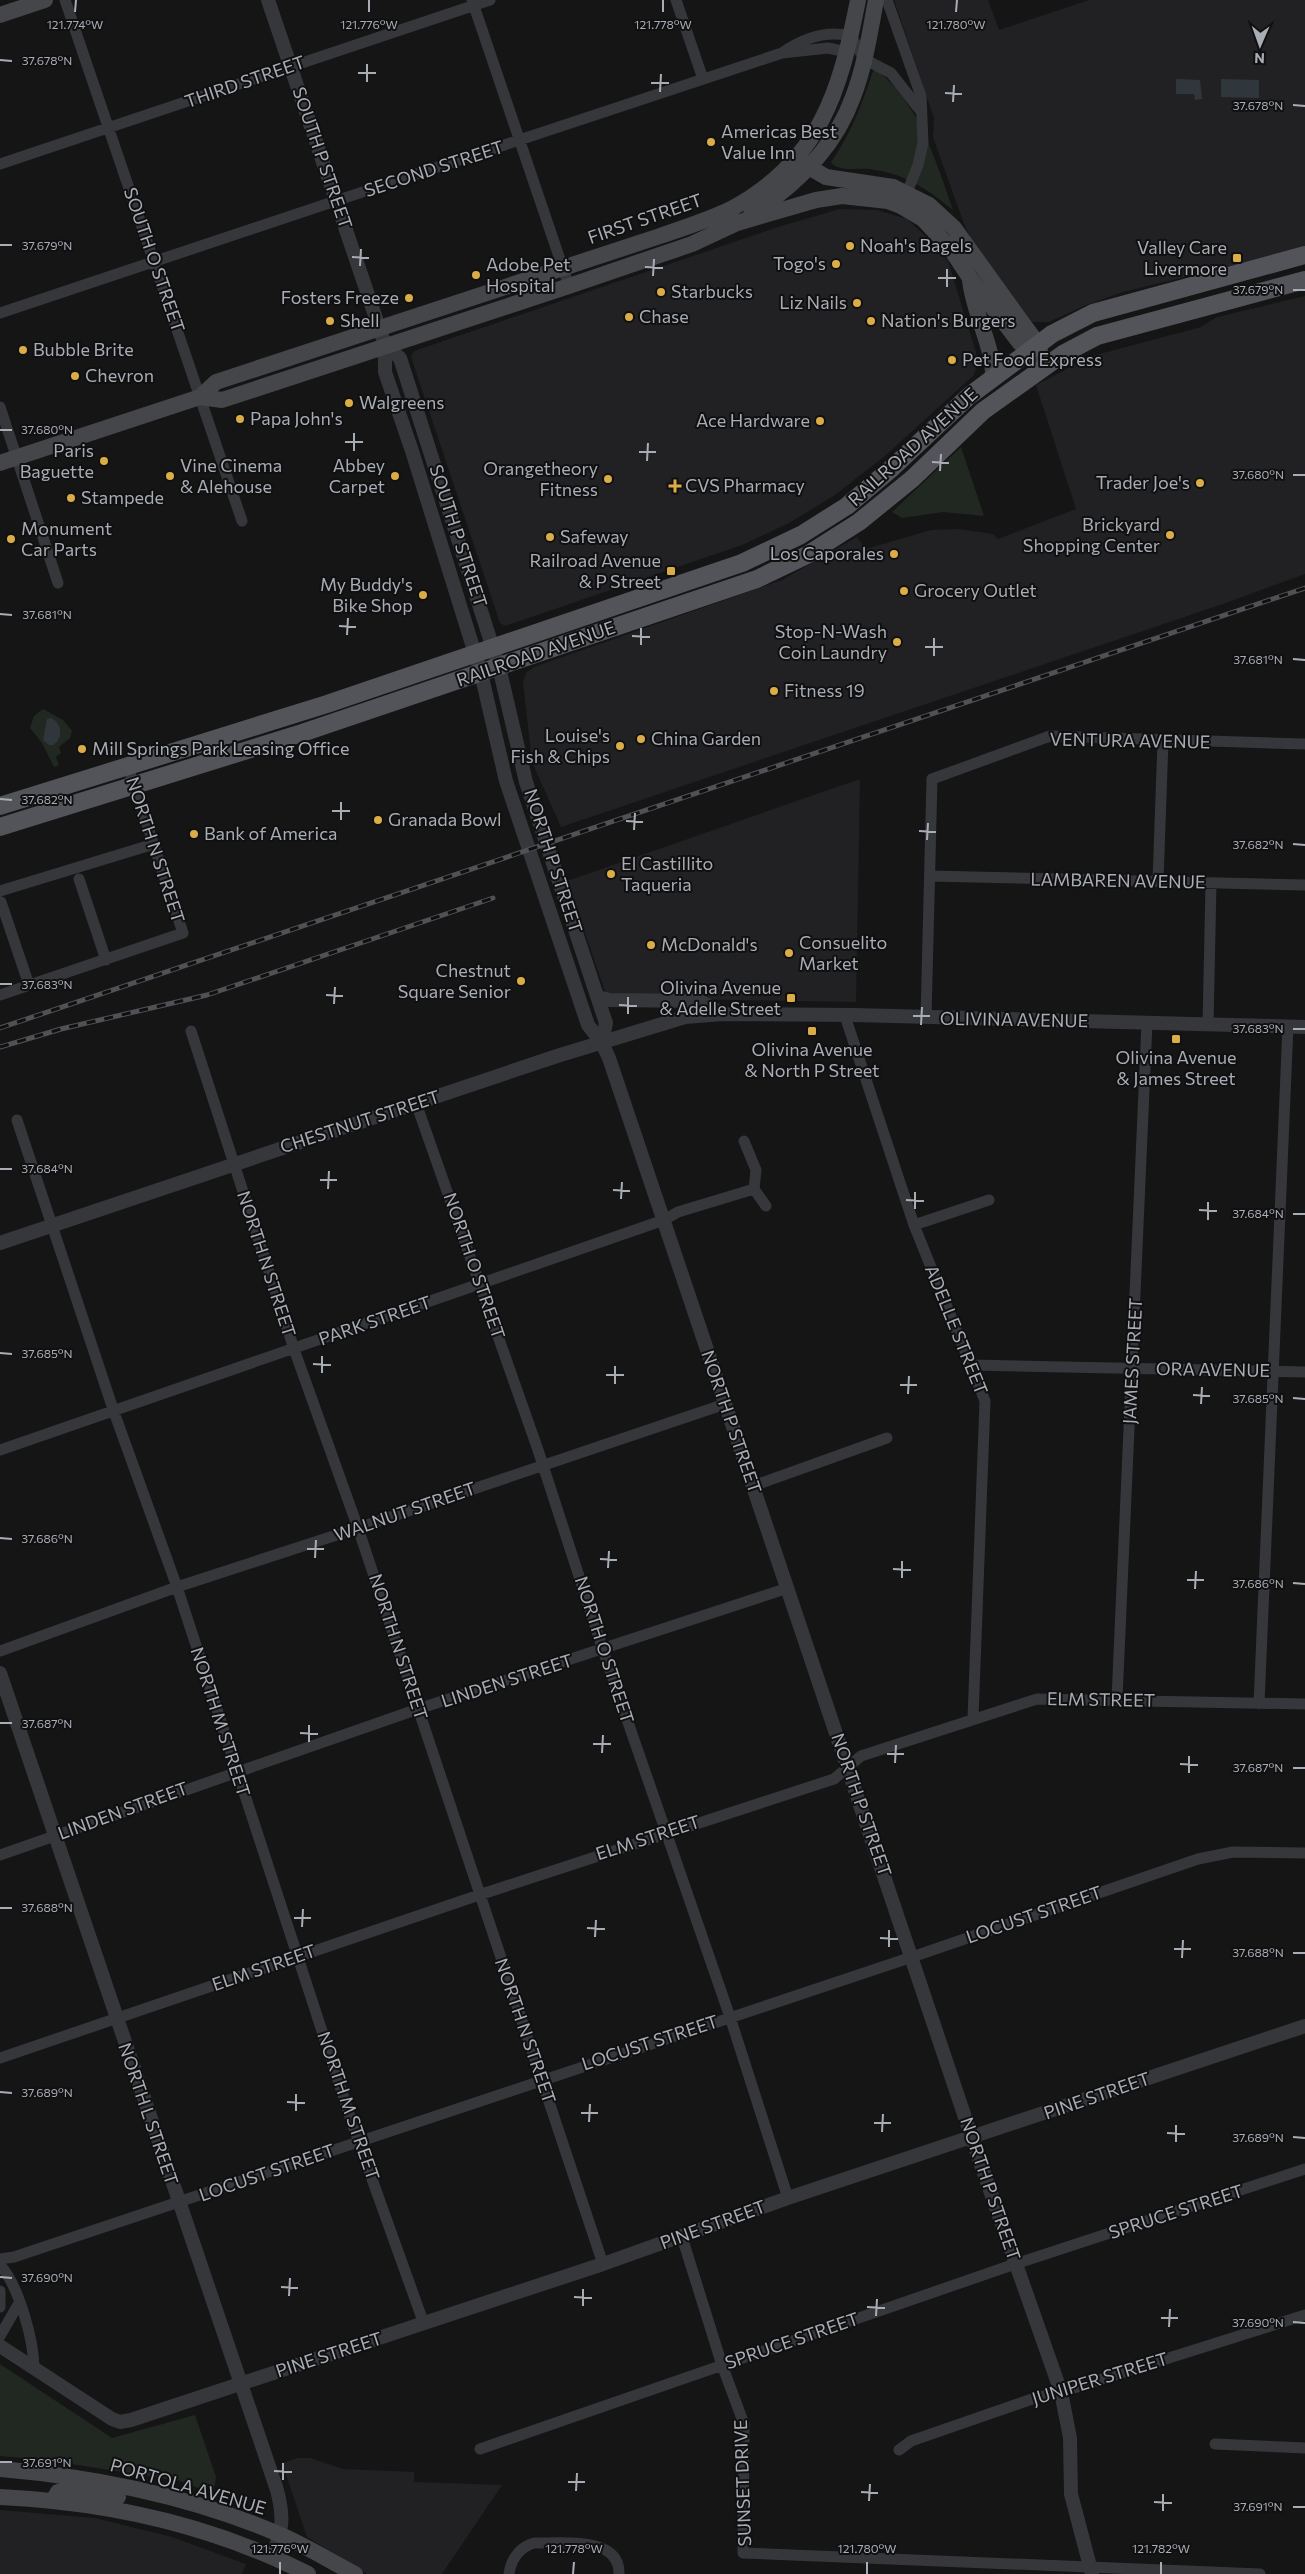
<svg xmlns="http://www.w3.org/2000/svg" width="1305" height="2574" viewBox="0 0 1305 2574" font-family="Commissioner,sans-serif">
<rect width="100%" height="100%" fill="#151516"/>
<path fill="#212123" d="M894,0H988L999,30L1089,0H1305V248L1123,292L1084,306L1049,322H1032L971,239L964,224L933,137L934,118Z
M840,209L877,210L907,219L932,242L948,261L978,359L974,375L886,455L835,495L789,523L742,545L505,626L500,623L411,357L414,351L781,226Z
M1305,296V574L1226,603L561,827L532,762L523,682L526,673L534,667L782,580L857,537L866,549L931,530L959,529L993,534L998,539L1076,509L1036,385L1092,356L1201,327L1217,317Z
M860,779L856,1002L618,998L606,994L567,881Z
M298,2458H310L343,2469L414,2472V2482L502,2485L442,2574H367L307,2537L282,2463Z
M0,2510L95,2518L172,2537L246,2564L242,2574H0Z"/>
<path fill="#212822" d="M873,71H878C919,104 936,161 953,210C926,188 904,173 869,169C859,168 837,172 831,162C851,134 862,104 873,71Z
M961,447L984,516L943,512L902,518L892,512Z
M43,709L63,720L72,731L70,738L59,747L61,753L56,757L59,765L54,767L42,743L30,728L34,716Z
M0,2364L112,2438L195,2415L216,2477L213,2494L180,2481L46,2460L0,2456Z"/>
<path fill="#2f373d" d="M1176,79L1200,80L1202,99L1195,100L1194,94H1176Z
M1221,79L1259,80V98L1221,97Z
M51,718C62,723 64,738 53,745H49L43,740L47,719Z"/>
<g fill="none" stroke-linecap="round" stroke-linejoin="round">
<path stroke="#36373a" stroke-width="11" d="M65,0L242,521
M472,0L569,286
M676,0L703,79
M887,0L921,96L923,143L918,165L904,200
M782,53L828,48L847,52
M0,164L490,0
M0,313C260,225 522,140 782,53C802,39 826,30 851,36L864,59L891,73L920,110
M0,407L58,583
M930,876L1305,885
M79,879L106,960
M1158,881L1163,741
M0,891L154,844
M1,902L29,985
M0,995L183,933L128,767
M845,1016L914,1225L985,1401L973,1718
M926,1018L932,779L1050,736L1305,744
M1208,1025L1211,883
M191,1031L294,1349L358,1528L603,2264
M416,1103L538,1450L603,1650L730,2017L788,2198
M17,1120L114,1412L177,1587L353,2126L424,2324
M744,1141L756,1170L754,1189L766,1206
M914,1225L989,1200
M971,1365L1305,1372
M0,1450L664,1220L678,1212L754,1189
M753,1486L887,1438
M0,1651L177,1587L358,1528L725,1404
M1117,1699L1147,1023
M1259,1704L1288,1026
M0,1855L418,1709L788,1588
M0,2058L479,1895L834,1779L861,1756L1037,1699L1305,1704
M682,2237L722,2365L744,2424L743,2553L1260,2574
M0,2259L14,2257L912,1957L1198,1859L1233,1852L1305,1853
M0,2265C19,2286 34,2341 34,2369
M0,2291V2307
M0,2336L19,2303
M1215,2444L1305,2448
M480,2449L1015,2264L1305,2169
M899,2450L911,2441L1035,2398L1061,2392L1305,2315
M509,2574C511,2559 520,2547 534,2543C560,2544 620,2535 619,2574"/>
<path stroke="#36373a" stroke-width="14" d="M268,0L385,345V372L412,451L481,673L506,781L588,1025L602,1043L609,1058L978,2156L1061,2392L1070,2438L1071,2494L1092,2574
M385,345L400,358L499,667L526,782L606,1023L602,1043
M598,997L609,1000L700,1001L723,1014
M0,1243L557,1056L685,1017L723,1014L854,1015L1305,1027
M0,1673L277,2490C284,2517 283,2530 272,2556
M0,2346L112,2419L120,2422L131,2420L603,2264L788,2198L1305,2026"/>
<path stroke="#44464a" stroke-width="16" d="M0,15L45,0
M795,159L826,177L893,187L929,205L954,228L1037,343L1042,357
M751,214C795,186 835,147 853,97C865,66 870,32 876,0
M970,280C973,312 994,348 993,377
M200,397L222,400L569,286L692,244L737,223L816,200L842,196L888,201L901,206L923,219L950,248L970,278L1019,342L1045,366
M0,463L200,397L216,382L660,236C683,228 709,220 731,209C820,161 840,92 858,0
M0,2469C95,2477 193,2497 281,2535C306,2546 330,2561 355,2574
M0,2497C107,2502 212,2525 308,2574
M54,2499L58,2492L70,2489L118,2497"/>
<path stroke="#525459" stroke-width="18" d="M0,806L327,704L742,563L801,535L847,506L892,468L969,396L1052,334L1093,313L1305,255
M0,827L302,733L757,579L807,555L859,522L912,479L983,411L1063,354L1097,336L1305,280"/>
<defs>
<path id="rail" d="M0,1028L1305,588
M0,1047L61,1029L207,995L493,898"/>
</defs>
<use href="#rail" stroke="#4f5155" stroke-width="5"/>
<use href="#rail" stroke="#101011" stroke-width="3" stroke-dasharray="9" stroke-linecap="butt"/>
</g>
<path fill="none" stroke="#a8acb5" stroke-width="2" d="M75,12L76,0M369,12V0M663,12V0M956,12L957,0M0,60L12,61M358,73H376M367,82V64M651,83H669M660,92L661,74M945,93L962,94M953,102L954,85M1293,105L1305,106M0,245H12M352,257L369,258M360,266L361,249M645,267L663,268M653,276L654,259M938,278H956M947,287V269M1293,290H1305M0,430H12M345,442H363M354,451V433M639,452H656M647,461L648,443M932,462L949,463M940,471L941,454M1293,475H1305M0,614L12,615M339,626L356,627M347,635L348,618M632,636L650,637M641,645V628M925,647H943M934,656V638M1293,659L1305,660M0,799L12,800M332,811H350M341,820V802M626,821L643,822M634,830L635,813M919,831L936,832M927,840L928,823M1293,844L1305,845M0,984H12M326,995L343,996M334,1004L335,987M619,1005L637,1006M628,1014V997M913,1016H930M921,1025L922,1007M1293,1029H1305M0,1169H12M320,1180H337M328,1189L329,1171M613,1190L630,1191M621,1199L622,1182M906,1200L924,1201M915,1209V1192M1199,1210L1217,1211M1293,1214H1305M1208,1220V1202M0,1353L12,1354M313,1364L331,1365M322,1373V1356M606,1375H624M615,1384V1366M900,1385H917M908,1394L909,1376M1193,1395L1210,1396M1293,1398L1305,1399M1201,1404L1202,1387M0,1538L12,1539M307,1549H324M315,1558L316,1540M600,1559L617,1560M608,1568L609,1551M893,1569L911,1570M902,1578V1561M1187,1580H1204M1293,1583L1305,1584M1195,1589L1196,1571M0,1723H12M300,1733L318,1734M309,1742V1725M593,1744H611M602,1753L603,1735M887,1754H904M895,1763L896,1745M1180,1764L1198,1765M1293,1768H1305M1189,1773V1756M0,1908H12M294,1918H311M302,1927L303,1909M587,1928L605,1929M595,1937L596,1920M880,1938L898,1939M889,1947V1930M1174,1949H1191M1293,1953H1305M1182,1958L1183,1940M0,2092L12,2093M287,2102L305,2103M296,2111V2094M581,2113H598M589,2122L590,2104M874,2123H891M882,2132L883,2114M1167,2133L1185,2134M1293,2137L1305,2138M1176,2142V2125M0,2277L12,2278M281,2287L298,2288M289,2296L290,2278M574,2297L592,2298M583,2306V2289M867,2307L885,2308M876,2316L877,2299M1161,2318H1178M1293,2322L1305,2323M1169,2327L1170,2309M0,2462H12M274,2471L292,2472M283,2480V2463M568,2482H585M576,2491L577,2473M861,2492L878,2493M869,2501L870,2484M1154,2502L1172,2503M1293,2507H1305M1163,2511V2494M280,2574V2562M573,2574L574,2562M867,2574V2562M1161,2574V2562"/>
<g fill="#dbad47" stroke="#101011" stroke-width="2">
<circle cx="711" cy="142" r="5"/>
<circle cx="850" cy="246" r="5"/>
<rect x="1232" y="253" width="10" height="10" rx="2.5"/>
<circle cx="836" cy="264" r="5"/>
<circle cx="476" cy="275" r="5"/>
<circle cx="661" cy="292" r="5"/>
<circle cx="409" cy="298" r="5"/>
<circle cx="857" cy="303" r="5"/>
<circle cx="629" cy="317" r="5"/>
<circle cx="330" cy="321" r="5"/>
<circle cx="871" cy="321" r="5"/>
<circle cx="23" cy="350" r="5"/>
<circle cx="952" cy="360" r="5"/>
<circle cx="75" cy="376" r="5"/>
<circle cx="349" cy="403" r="5"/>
<circle cx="240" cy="419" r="5"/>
<circle cx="820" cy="421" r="5"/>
<circle cx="104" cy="461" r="5"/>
<circle cx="170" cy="476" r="5"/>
<circle cx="395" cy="476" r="5"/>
<circle cx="608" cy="479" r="5"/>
<circle cx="1200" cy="483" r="5"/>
<path d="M672.5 478.5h5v5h5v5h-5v5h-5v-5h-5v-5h5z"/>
<circle cx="71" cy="498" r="5"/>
<circle cx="1170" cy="535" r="5"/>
<circle cx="550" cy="537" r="5"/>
<circle cx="11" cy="539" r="5"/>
<circle cx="894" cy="554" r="5"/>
<rect x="666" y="566" width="10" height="10" rx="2.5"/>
<circle cx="904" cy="591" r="5"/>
<circle cx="423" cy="595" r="5"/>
<circle cx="897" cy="642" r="5"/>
<circle cx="774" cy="691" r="5"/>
<circle cx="641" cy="739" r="5"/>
<circle cx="620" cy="746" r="5"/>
<circle cx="82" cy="749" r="5"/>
<circle cx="378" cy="820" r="5"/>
<circle cx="194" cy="834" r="5"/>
<circle cx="611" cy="874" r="5"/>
<circle cx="651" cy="945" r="5"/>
<circle cx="789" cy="953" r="5"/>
<circle cx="521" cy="981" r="5"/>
<rect x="786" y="993" width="10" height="10" rx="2.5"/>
<rect x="807" y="1026" width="10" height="10" rx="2.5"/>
<rect x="1171" y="1034" width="10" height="10" rx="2.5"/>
</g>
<g text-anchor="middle" stroke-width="4" stroke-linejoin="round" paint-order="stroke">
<g font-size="18" fill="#a8acb5" stroke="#101011">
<text transform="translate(245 82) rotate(-19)" y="6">THIRD STREET</text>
<text transform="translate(322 158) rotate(71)" y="6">SOUTH P STREET</text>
<text transform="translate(434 169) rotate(-18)" y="6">SECOND STREET</text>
<text transform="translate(645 219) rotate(-19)" y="6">FIRST STREET</text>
<text transform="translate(154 260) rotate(71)" y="6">SOUTH O STREET</text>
<text transform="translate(913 447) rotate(-42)" y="6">RAILROAD AVENUE</text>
<text transform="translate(458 536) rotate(72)" y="6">SOUTH P STREET</text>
<text transform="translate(536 654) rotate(-19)" y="6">RAILROAD AVENUE</text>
<text transform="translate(1130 741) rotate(1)" y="6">VENTURA AVENUE</text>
<text transform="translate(155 850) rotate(72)" y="6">NORTH N STREET</text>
<text transform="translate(553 861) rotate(72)" y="6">NORTH P STREET</text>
<text transform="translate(1118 881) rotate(1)" y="6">LAMBAREN AVENUE</text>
<text transform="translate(1014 1020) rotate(1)" y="6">OLIVINA AVENUE</text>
<text transform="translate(360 1122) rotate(-18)" y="6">CHESTNUT STREET</text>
<text transform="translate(266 1264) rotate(72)" y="6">NORTH N STREET</text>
<text transform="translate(474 1266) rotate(71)" y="6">NORTH O STREET</text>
<text transform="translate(375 1321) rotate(-19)" y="6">PARK STREET</text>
<text transform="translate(956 1330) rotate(68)" y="6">ADELLE STREET</text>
<text transform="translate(1133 1361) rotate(-87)" y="6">JAMES STREET</text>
<text transform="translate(1213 1370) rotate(1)" y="6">ORA AVENUE</text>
<text transform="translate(731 1422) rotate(71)" y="6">NORTH P STREET</text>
<text transform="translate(405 1512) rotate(-19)" y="6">WALNUT STREET</text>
<text transform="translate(398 1647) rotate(72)" y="6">NORTH N STREET</text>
<text transform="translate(604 1650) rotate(72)" y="6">NORTH O STREET</text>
<text transform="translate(507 1681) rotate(-18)" y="6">LINDEN STREET</text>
<text transform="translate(1101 1700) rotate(1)" y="6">ELM STREET</text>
<text transform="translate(220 1722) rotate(72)" y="6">NORTH M STREET</text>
<text transform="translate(861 1805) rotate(71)" y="6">NORTH P STREET</text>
<text transform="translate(123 1811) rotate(-20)" y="6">LINDEN STREET</text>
<text transform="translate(648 1838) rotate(-18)" y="6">ELM STREET</text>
<text transform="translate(1034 1915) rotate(-19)" y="6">LOCUST STREET</text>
<text transform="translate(264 1968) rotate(-19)" y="6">ELM STREET</text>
<text transform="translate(525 2031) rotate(71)" y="6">NORTH N STREET</text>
<text transform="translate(650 2043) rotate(-18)" y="6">LOCUST STREET</text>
<text transform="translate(1097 2096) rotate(-19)" y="6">PINE STREET</text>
<text transform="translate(348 2106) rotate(71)" y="6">NORTH M STREET</text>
<text transform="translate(148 2114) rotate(71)" y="6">NORTH L STREET</text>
<text transform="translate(267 2173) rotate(-19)" y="6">LOCUST STREET</text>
<text transform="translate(990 2189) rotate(71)" y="6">NORTH P STREET</text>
<text transform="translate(1176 2212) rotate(-18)" y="6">SPRUCE STREET</text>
<text transform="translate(713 2225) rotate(-20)" y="6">PINE STREET</text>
<text transform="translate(792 2341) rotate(-19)" y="6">SPRUCE STREET</text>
<text transform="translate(329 2355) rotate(-18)" y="6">PINE STREET</text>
<text transform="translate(1100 2379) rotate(-17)" y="6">JUNIPER STREET</text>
<text transform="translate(743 2483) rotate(-92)" y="6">SUNSET DRIVE</text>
<text transform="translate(188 2487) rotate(16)" y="6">PORTOLA AVENUE</text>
</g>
<g font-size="18" fill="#a8acb5" stroke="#101011" text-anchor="start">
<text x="721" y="138">Americas Best<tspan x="721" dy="21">Value Inn</tspan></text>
<text x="860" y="252">Noah's Bagels</text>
<text x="1227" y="254" text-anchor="end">Valley Care<tspan x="1227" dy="21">Livermore</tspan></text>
<text x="826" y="270" text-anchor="end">Togo's</text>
<text x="486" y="271">Adobe Pet<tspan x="486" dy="21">Hospital</tspan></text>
<text x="671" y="298">Starbucks</text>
<text x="399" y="304" text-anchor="end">Fosters Freeze</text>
<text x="847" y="309" text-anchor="end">Liz Nails</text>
<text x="639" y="323">Chase</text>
<text x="340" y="327">Shell</text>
<text x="881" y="327">Nation's Burgers</text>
<text x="33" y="356">Bubble Brite</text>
<text x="962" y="366">Pet Food Express</text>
<text x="85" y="382">Chevron</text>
<text x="359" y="409">Walgreens</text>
<text x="250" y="425">Papa John's</text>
<text x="810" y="427" text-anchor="end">Ace Hardware</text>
<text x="94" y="457" text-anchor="end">Paris<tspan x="94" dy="21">Baguette</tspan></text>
<text x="180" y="472">Vine Cinema<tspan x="180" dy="21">&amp; Alehouse</tspan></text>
<text x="385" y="472" text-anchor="end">Abbey<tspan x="385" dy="21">Carpet</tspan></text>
<text x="598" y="475" text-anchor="end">Orangetheory<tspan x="598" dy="21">Fitness</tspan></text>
<text x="1190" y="489" text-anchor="end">Trader Joe's</text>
<text x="685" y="492">CVS Pharmacy</text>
<text x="81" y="504">Stampede</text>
<text x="1160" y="531" text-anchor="end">Brickyard<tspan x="1160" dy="21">Shopping Center</tspan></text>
<text x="21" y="535">Monument<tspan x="21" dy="21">Car Parts</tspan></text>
<text x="560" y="543">Safeway</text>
<text x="884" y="560" text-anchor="end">Los Caporales</text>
<text x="661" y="567" text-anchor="end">Railroad Avenue<tspan x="661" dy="21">&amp; P Street</tspan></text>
<text x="413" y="591" text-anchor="end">My Buddy's<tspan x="413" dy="21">Bike Shop</tspan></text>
<text x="914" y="597">Grocery Outlet</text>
<text x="887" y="638" text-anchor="end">Stop-N-Wash<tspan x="887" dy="21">Coin Laundry</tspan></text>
<text x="784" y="697">Fitness 19</text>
<text x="610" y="742" text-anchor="end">Louise's<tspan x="610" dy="21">Fish &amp; Chips</tspan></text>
<text x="651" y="745">China Garden</text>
<text x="92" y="755">Mill Springs Park Leasing Office</text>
<text x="388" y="826">Granada Bowl</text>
<text x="204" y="840">Bank of America</text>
<text x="621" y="870">El Castillito<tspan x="621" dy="21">Taqueria</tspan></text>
<text x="799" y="949">Consuelito<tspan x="799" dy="21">Market</tspan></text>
<text x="661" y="951">McDonald's</text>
<text x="511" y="977" text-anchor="end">Chestnut<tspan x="511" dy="21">Square Senior</tspan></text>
<text x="781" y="994" text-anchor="end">Olivina Avenue<tspan x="781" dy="21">&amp; Adelle Street</tspan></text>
<text x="812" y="1056" text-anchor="middle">Olivina Avenue<tspan x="812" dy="21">&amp; North P Street</tspan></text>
<text x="1176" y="1064" text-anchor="middle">Olivina Avenue<tspan x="1176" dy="21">&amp; James Street</tspan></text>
</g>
</g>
<g font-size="12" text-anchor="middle" fill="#a8acb5" stroke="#101011" stroke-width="4" stroke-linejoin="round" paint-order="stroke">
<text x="75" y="29">121.774°W</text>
<text x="369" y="29">121.776°W</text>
<text x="663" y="29">121.778°W</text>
<text x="956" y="29">121.780°W</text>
<text x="47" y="65">37.678°N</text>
<text x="1258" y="110">37.678°N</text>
<text x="47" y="250">37.679°N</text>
<text x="1258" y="294">37.679°N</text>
<text x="47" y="434">37.680°N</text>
<text x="1258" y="479">37.680°N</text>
<text x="47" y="619">37.681°N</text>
<text x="1258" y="664">37.681°N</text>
<text x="47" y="804">37.682°N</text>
<text x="1258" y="849">37.682°N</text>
<text x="47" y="989">37.683°N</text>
<text x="1258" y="1033">37.683°N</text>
<text x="47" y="1173">37.684°N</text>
<text x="1258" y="1218">37.684°N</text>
<text x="47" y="1358">37.685°N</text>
<text x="1258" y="1403">37.685°N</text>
<text x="47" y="1543">37.686°N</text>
<text x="1258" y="1588">37.686°N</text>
<text x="47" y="1728">37.687°N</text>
<text x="1258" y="1772">37.687°N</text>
<text x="47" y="1912">37.688°N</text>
<text x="1258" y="1957">37.688°N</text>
<text x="47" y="2097">37.689°N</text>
<text x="1258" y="2142">37.689°N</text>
<text x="47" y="2282">37.690°N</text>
<text x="1258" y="2327">37.690°N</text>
<text x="47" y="2467">37.691°N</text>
<text x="1258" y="2511">37.691°N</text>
<text x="280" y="2553">121.776°W</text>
<text x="574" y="2553">121.778°W</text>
<text x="867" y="2553">121.780°W</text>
<text x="1161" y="2553">121.782°W</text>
</g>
<g transform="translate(1260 45) rotate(182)" stroke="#101011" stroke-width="4" paint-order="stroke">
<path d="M0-4L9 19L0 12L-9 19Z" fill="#a8acb5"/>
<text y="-8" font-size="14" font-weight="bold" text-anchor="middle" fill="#a8acb5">N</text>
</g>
</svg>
